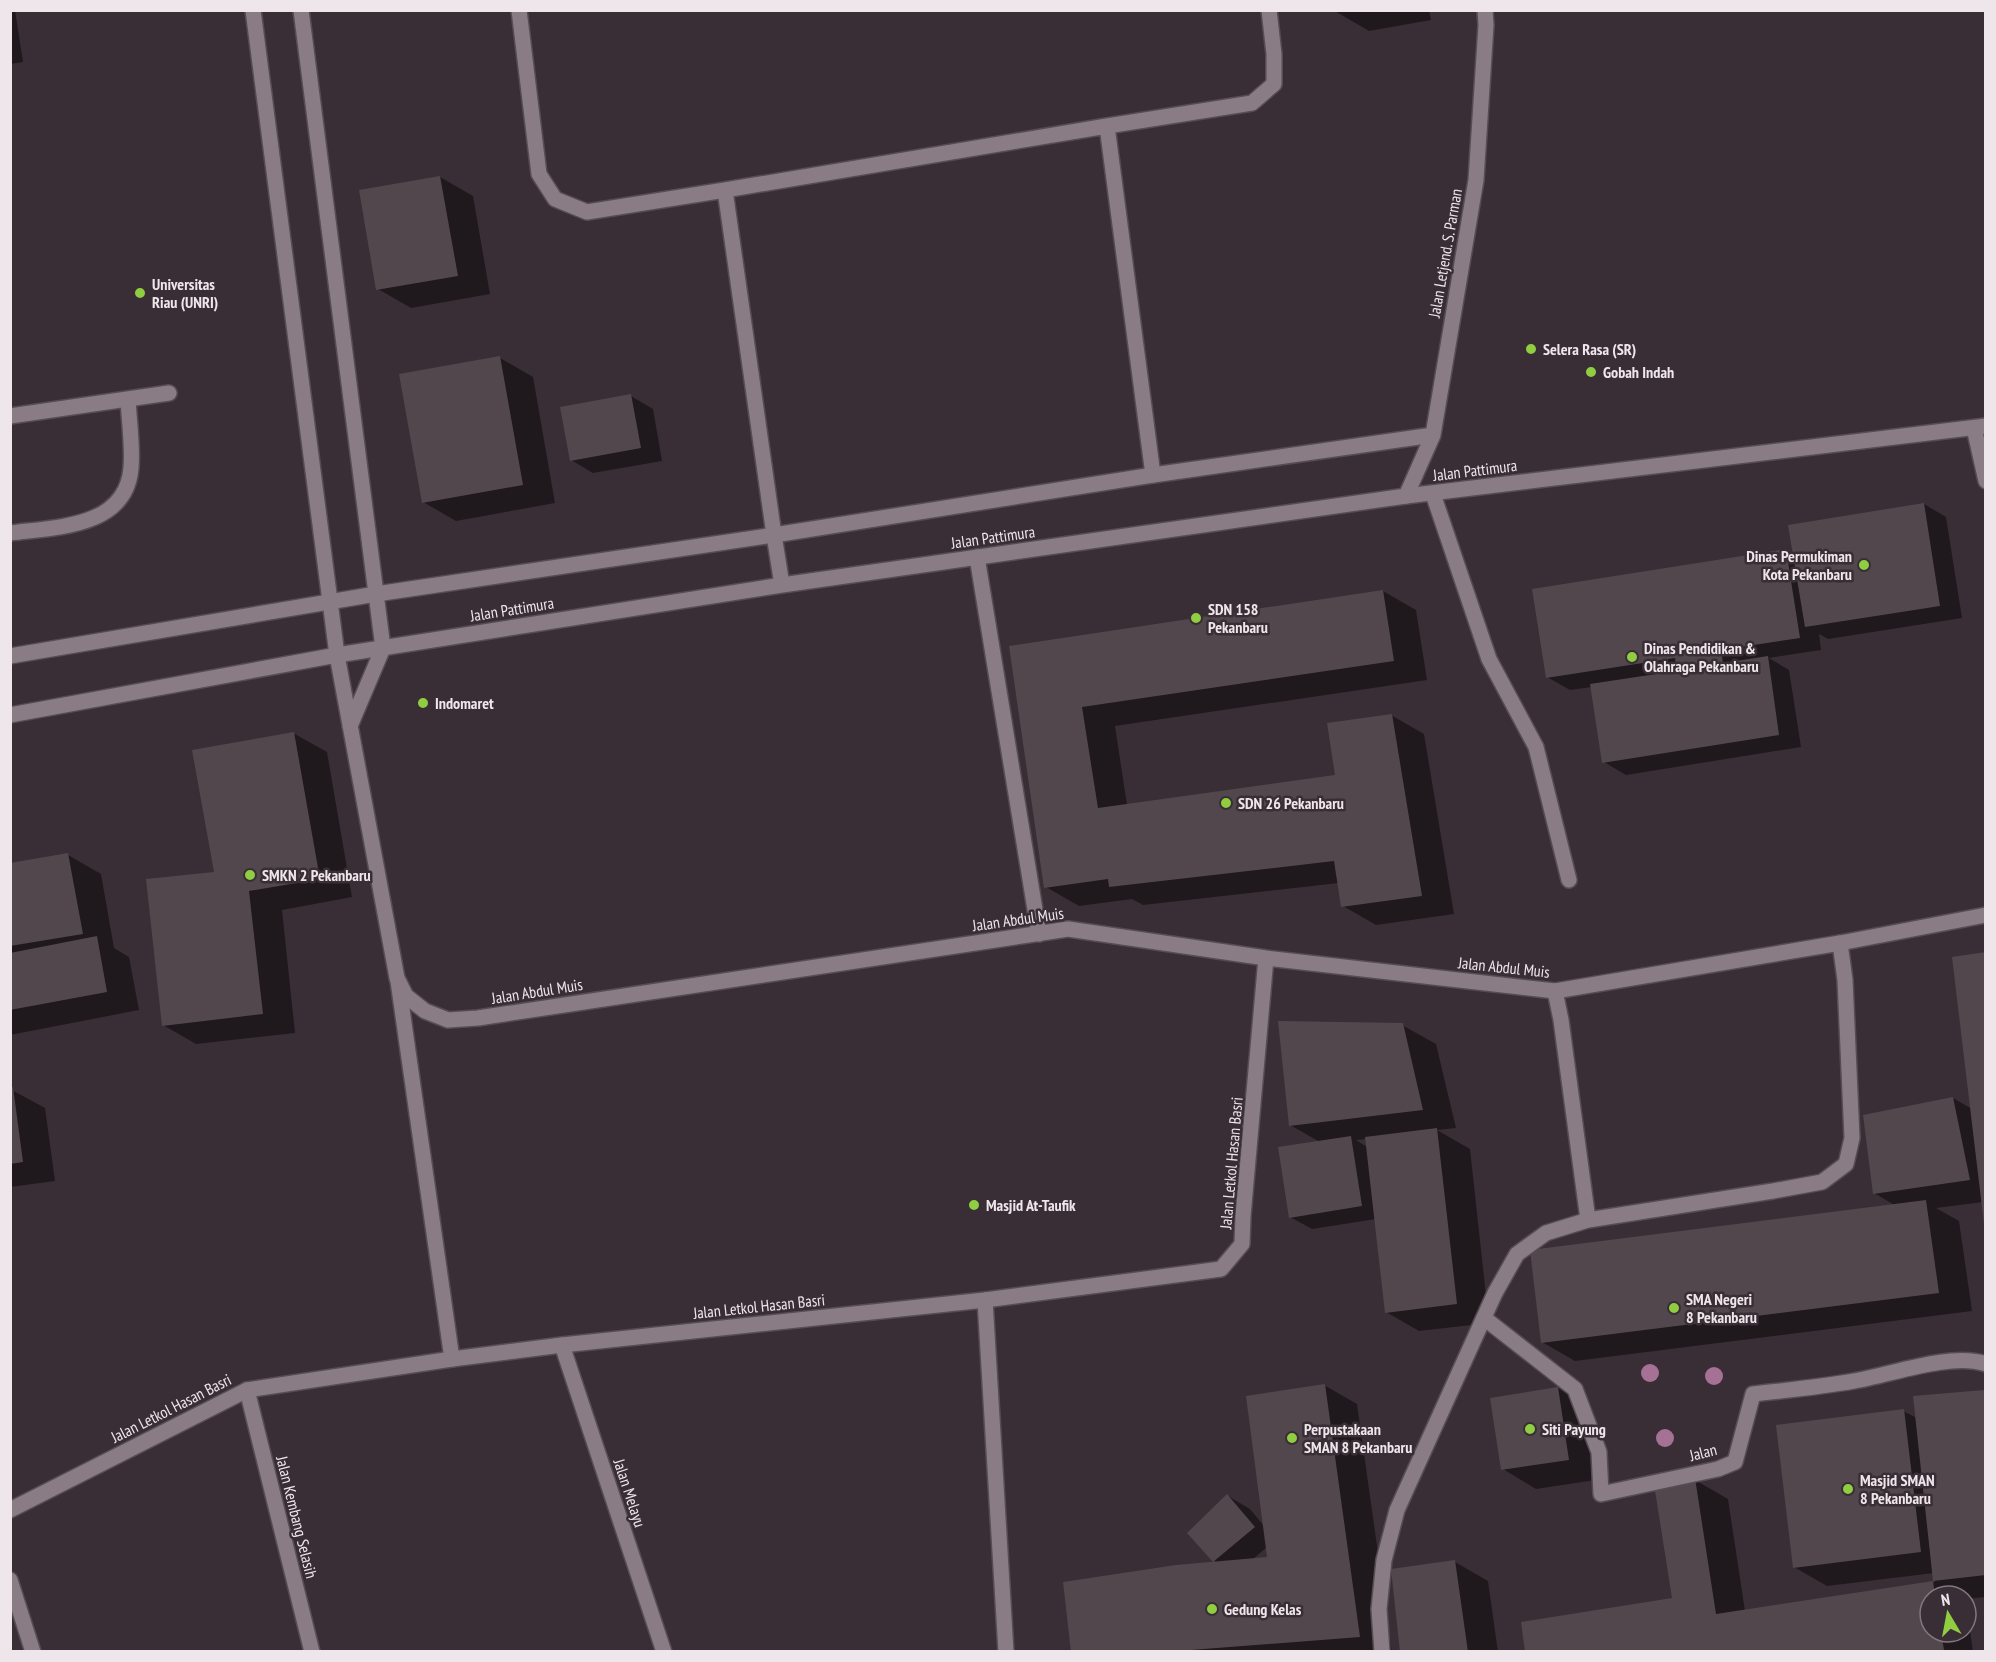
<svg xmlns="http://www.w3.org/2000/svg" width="1996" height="1662" viewBox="0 0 1996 1662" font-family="'PT Sans Narrow',sans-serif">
<rect width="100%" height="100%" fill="#3a2e36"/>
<path fill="#0007" fill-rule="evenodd" d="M10,10H15L23,62L10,64Z
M1333,10H1429L1431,20L1369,31Z
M440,177L473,196L490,294L411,308L378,289Z
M500,358L533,377L555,503L456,521L423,502Z
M631,396L653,409L662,461L593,473L571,460Z
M1924,504L1946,517L1962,618L1828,639L1819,634L1821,650L1769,658L1789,670L1801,747L1626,775L1604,762L1592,687L1570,690L1547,677L1785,551L1794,556Z
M1383,591L1416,610L1427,680L1115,726L1127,805L1337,776L1391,715L1424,734L1454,914L1376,925L1343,906L1339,883L1143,905L1132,899L1079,906L1046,887L1010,647Z
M293,733L327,752L352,897L282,910L295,1033L196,1044L163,1025L215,873Z
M68,855L101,874L114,948L129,957L139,1010L10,1035V865Z
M1986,954V1224L1983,1202L1936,1208L1959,1221L1972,1311L1575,1361L1542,1342L1896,1206L1874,1193L1953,1098L1972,1109Z
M1402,1025L1436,1044L1456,1128L1437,1130L1470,1149L1489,1323L1419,1331L1386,1312L1376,1219L1312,1229L1290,1217L1320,1142L1290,1125ZM1366,1139L1367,1147L1356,1140Z
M10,1089L45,1108L55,1181L10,1187Z
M1324,1385L1357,1404L1392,1652H1072L1217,1563L1189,1533L1228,1496L1250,1509L1264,1526ZM1267,1547L1269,1558L1253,1559Z
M1558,1388L1591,1408L1602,1479L1536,1489L1503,1469Z
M1983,1391L1986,1393V1597L1966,1599V1596H1930V1632H1966V1602L1973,1652H1527L1674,1600L1695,1480L1728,1499L1745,1611L1935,1582L1934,1573L1827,1586L1794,1567L1903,1411L1917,1418Z
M1455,1562L1488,1581L1498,1652H1402Z"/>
<path fill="#53474e" d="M440,176L458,276L376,290L359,190Z
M500,356L523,485L422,503L399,374Z
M631,394L641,448L570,461L560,407Z
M1924,503L1940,606L1805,627L1788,525Z
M1786,549L1800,638L1721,650L1723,663L1768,656L1779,735L1602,763L1590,684L1676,671L1675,658L1546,678L1532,589Z
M1383,590L1394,661L1082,707L1098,808L1335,775L1327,723L1392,714L1422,896L1341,907L1334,861L1109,887L1108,879L1044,888L1009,646Z
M294,732L320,879L249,891L263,1014L162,1026L146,879L214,872L192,750Z
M68,853L83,934L10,946V863Z
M97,936L107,992L10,1010V953Z
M1986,952V1224H1984L1952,957Z
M1278,1021L1403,1023L1423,1110L1289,1126Z
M13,1087L23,1162L10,1164V1088Z
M1953,1097L1970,1180L1873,1194L1863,1115Z
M1437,1128L1457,1304L1385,1313L1365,1137Z
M1351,1136L1362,1206L1289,1218L1278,1147Z
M1926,1200L1939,1293L1541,1343L1530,1250Z
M1325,1384L1360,1637L1165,1652H1071L1063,1582L1176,1565L1267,1557L1246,1396Z
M1558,1387L1569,1460L1501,1470L1490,1398Z
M1984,1390L1986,1406V1575L1933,1581L1913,1396Z
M1904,1409L1921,1552L1793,1568L1776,1425Z
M1695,1478L1716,1614L1933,1581L1935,1596H1930V1632H1941L1944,1650L1525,1652L1521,1622L1672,1598L1654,1484Z
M1227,1494L1255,1527L1213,1562L1187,1533Z
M1455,1560L1468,1652H1400L1391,1569Z"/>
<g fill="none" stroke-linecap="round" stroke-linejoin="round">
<defs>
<path id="service" d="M519,10L539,174L555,199L587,212L725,190L774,535
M725,190L1107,126
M10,416L169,393
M1153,475L1107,126L1252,103L1274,84V54L1269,10
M1433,494L1489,659L1536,747L1569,880
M10,533C56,527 126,528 131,468C133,447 129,421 128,399
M977,557L1039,934
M1588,1220L1773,1191L1822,1182L1846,1164L1852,1138L1845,980L1840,943
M1382,1652L1379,1609L1384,1560L1397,1510L1495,1293L1517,1254L1546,1233L1588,1220L1561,1020L1555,991"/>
<path id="minor" d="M1974,428L1986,481
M398,981L452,1359
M985,1300L1006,1652
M1484,1318L1575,1389L1599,1452L1601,1494L1718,1469L1735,1462L1753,1394C1787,1390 1821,1387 1854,1381C1891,1375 1950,1352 1986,1364
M562,1345L664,1652
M247,1390L312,1652
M10,1580L33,1652"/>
<path id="tertiary" d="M253,10L337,655L397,978L406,996L425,1011L448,1020L478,1018L1068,929L1266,958L1555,991L1840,943L1986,915
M301,10L383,648L350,726
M1406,496L1986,426
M10,1510L247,1390L452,1359L562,1345L985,1300L1221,1269L1242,1244L1243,1216L1266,958"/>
<path id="secondary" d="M774,535L782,585
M10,656L376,594L774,535L1153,475L1433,435
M10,715L337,655L782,585L1406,496L1433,435L1476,180L1486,25L1485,10"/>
</defs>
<use href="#service" stroke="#564c53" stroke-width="18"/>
<use href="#minor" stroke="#564c53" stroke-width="18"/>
<use href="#tertiary" stroke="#564c53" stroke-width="18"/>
<use href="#secondary" stroke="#564c53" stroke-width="18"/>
<use href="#service" stroke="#897c84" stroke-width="15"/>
<use href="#minor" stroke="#897c84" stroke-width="15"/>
<use href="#tertiary" stroke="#897c84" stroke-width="15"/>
<use href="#secondary" stroke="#897c84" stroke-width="15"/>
</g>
<g fill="#a57194">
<circle cx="1650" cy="1373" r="9"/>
<circle cx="1714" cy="1376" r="9"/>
<circle cx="1665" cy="1438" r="9"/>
</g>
<g fill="#90cd41" stroke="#3a2e36" stroke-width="2">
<circle cx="140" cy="293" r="6"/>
<circle cx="1531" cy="349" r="6"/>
<circle cx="1591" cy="372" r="6"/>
<circle cx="1864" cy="565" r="6"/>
<circle cx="1196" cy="618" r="6"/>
<circle cx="1632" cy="657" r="6"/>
<circle cx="423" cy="703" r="6"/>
<circle cx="1226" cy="803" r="6"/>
<circle cx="250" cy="875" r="6"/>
<circle cx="974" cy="1205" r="6"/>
<circle cx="1674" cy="1308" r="6"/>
<circle cx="1530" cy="1429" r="6"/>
<circle cx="1292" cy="1438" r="6"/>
<circle cx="1848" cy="1489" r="6"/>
<circle cx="1212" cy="1609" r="6"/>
</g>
<g text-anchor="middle" stroke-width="5" stroke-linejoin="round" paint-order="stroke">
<g font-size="16" fill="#eee6eb" stroke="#3a2e36">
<text transform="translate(1445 253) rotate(-80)" y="6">Jalan Letjend. S. Parman</text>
<text transform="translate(1475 470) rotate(-7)" y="6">Jalan Pattimura</text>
<text transform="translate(993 537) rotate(-8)" y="6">Jalan Pattimura</text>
<text transform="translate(512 609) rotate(-9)" y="6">Jalan Pattimura</text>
<text transform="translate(1018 919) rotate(-8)" y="6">Jalan Abdul Muis</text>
<text transform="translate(1504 967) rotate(6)" y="6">Jalan Abdul Muis</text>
<text transform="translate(537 991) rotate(-9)" y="6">Jalan Abdul Muis</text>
<text transform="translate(1231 1163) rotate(-85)" y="6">Jalan Letkol Hasan Basri</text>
<text transform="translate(759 1306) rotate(-6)" y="6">Jalan Letkol Hasan Basri</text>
<text transform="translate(171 1408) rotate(-27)" y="6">Jalan Letkol Hasan Basri</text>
<text transform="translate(1703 1452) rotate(-14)" y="6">Jalan</text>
<text transform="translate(630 1493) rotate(72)" y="6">Jalan Melayu</text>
<text transform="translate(297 1517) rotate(76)" y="6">Jalan Kembang Selasih</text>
</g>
<g font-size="16" font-weight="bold" fill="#eee6eb" stroke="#3a2e36" text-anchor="start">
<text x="152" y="290">Universitas<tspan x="152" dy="18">Riau (UNRI)</tspan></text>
<text x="1543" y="355">Selera Rasa (SR)</text>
<text x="1603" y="378">Gobah Indah</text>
<text x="1852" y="562" text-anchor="end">Dinas Permukiman<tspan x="1852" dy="18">Kota Pekanbaru</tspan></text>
<text x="1208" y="615">SDN 158<tspan x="1208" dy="18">Pekanbaru</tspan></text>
<text x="1644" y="654">Dinas Pendidikan &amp;<tspan x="1644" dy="18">Olahraga Pekanbaru</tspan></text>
<text x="435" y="709">Indomaret</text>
<text x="1238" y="809">SDN 26 Pekanbaru</text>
<text x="262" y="881">SMKN 2 Pekanbaru</text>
<text x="986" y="1211">Masjid At-Taufik</text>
<text x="1686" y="1305">SMA Negeri<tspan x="1686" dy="18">8 Pekanbaru</tspan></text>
<text x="1304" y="1435">Perpustakaan<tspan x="1304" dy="18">SMAN 8 Pekanbaru</tspan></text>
<text x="1542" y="1435">Siti Payung</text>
<text x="1860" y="1486">Masjid SMAN<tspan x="1860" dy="18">8 Pekanbaru</tspan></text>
<text x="1224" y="1615">Gedung Kelas</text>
</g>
</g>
<rect width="1996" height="1662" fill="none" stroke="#eee6eb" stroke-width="24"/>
<g transform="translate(1948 1614) rotate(350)"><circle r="28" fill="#3a2e36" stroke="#82787e" stroke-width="1.5"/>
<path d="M0-4.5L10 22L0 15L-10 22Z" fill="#90cd41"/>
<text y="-9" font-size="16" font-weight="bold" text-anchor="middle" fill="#eee6eb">N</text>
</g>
</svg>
